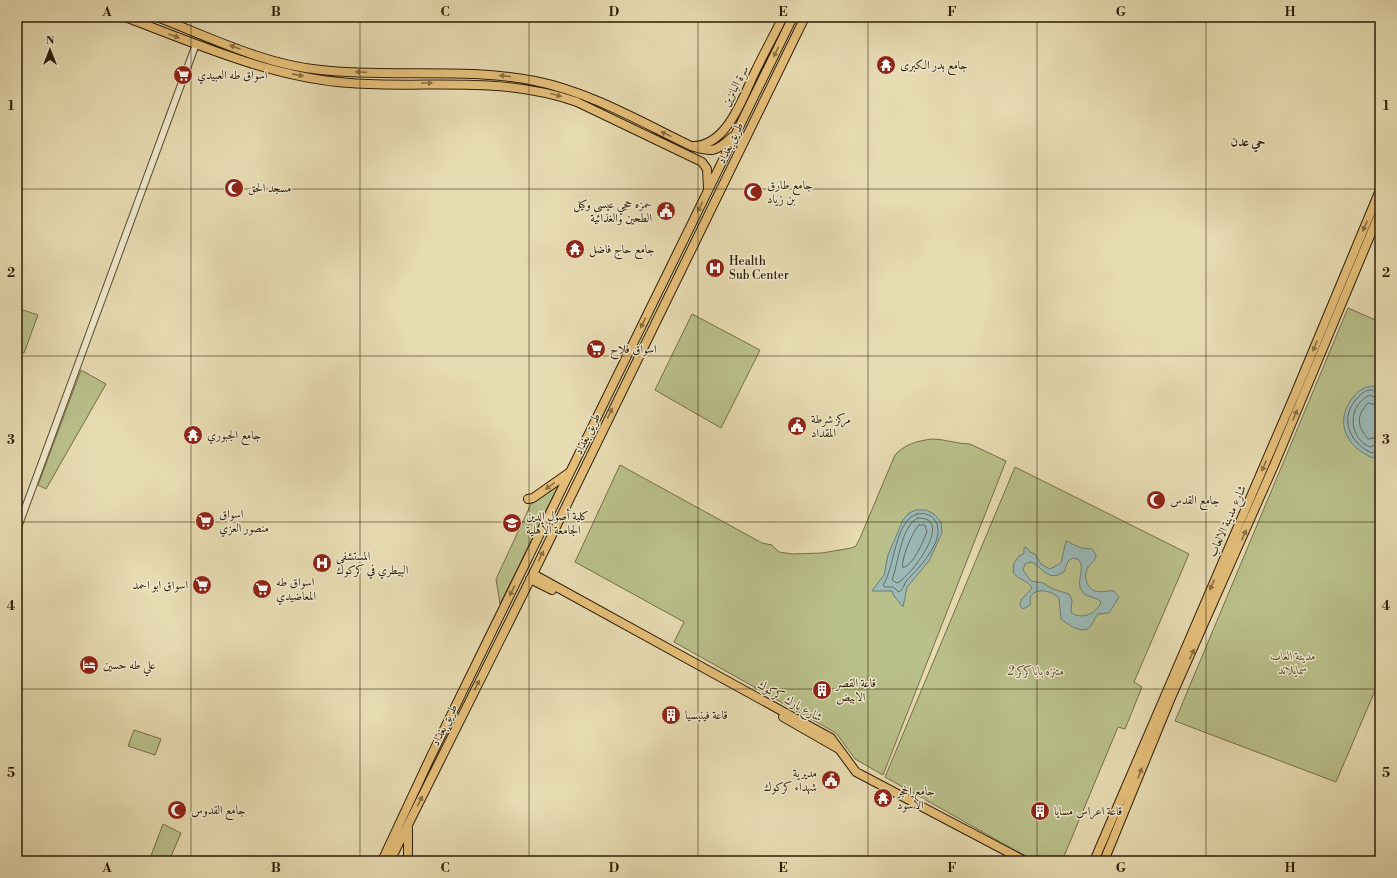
<svg xmlns="http://www.w3.org/2000/svg" width="1397" height="878" viewBox="0 0 1397 878" font-family="'Libre Bodoni',Amiri,serif">
<rect width="100%" height="100%" fill="#e7dbb2"/>
<filter id="stains"><feTurbulence type="fractalNoise" baseFrequency=".005" numOctaves="4"/><feColorMatrix values="0 0 0 0 .2 0 0 0 0 .09 0 0 0 0 .02 0 0 0 .5 -.17"/></filter>
<radialGradient id="worn" r=".72"><stop offset=".6" stop-color="#630" stop-opacity="0"/><stop offset="1" stop-color="#630" stop-opacity=".3"/></radialGradient>
<path fill="#b9bf8a" stroke="#746e48" d="M17,308L38,315L24,353L17,350Z
M1348,308L1380,322V679L1336,782L1175,721Z
M692,314L760,350L721,428L655,390Z
M81,370L106,384L46,489L38,485Z
M932,439C945,439 957,444 970,444L1006,461L883,775L855,759L836,733L674,642L684,622L575,562L620,465L762,543L772,545L779,552L792,554L822,553L851,548L856,546L860,538L895,455C905,444 917,441 932,439Z
M1015,467L1189,554L1134,682L1142,687L1125,729L1118,727L1062,861H1034L885,777Z
M559,484L500,604L496,579L531,504Z
M134,730L161,739L155,755L128,746Z
M163,824L181,833L169,861H149Z"/>
<path fill="#9bb9b7" stroke="#6f7b70" fill-rule="evenodd" d="M1375,386L1380,394V450L1373,458C1346,447 1333,421 1354,396C1360,389 1366,386 1375,386Z
M916,510H926L934,514L941,522L942,533L929,561L907,587L903,607L894,596L892,591H872L884,575L888,555L903,520L909,513Z
M1066,541L1081,548L1092,549L1096,555C1096,561 1091,563 1088,567C1083,575 1086,588 1095,591C1102,593 1108,590 1114,591L1119,597L1109,613L1098,614C1094,618 1093,625 1089,628C1081,634 1067,624 1061,619L1059,599C1055,591 1036,587 1031,596C1029,599 1031,603 1030,605L1023,609L1020,606L1021,600L1032,588C1028,580 1018,580 1013,572L1014,563L1019,556L1024,554V548L1026,547L1030,552L1035,554L1041,564L1050,569L1061,563ZM1073,558L1079,560C1086,569 1075,582 1082,591C1086,598 1096,596 1101,602C1098,613 1080,621 1071,612L1072,600L1069,594L1053,589L1043,583L1031,581L1023,570L1025,564L1031,562C1042,566 1047,583 1064,572L1068,561Z"/>
<g fill="none" stroke-linecap="round" stroke-linejoin="round">
<path stroke="#646b5e" stroke-width="1" d="M1380,395C1375,394 1374,389 1369,390C1363,391 1358,397 1354,402C1340,421 1351,444 1372,453L1380,448
M1380,400L1370,395C1347,405 1348,438 1370,447L1380,443
M1380,406L1368,403C1356,416 1357,426 1368,439L1380,437
M917,514C924,513 930,514 934,519C949,537 919,568 907,580C904,584 903,590 899,592L893,587H885L883,585C895,568 894,521 917,514Z
M918,518C956,517 910,578 897,583L892,580C898,565 901,525 918,518Z
M919,525H925L927,532C922,543 915,563 903,568C900,561 913,530 919,525Z"/>
<defs>
<path id="minor" d="M17,530L196,44"/>
<path id="major" d="M125,17C197,44 272,78 350,83C429,89 500,75 577,102L702,162L707,169L708,188
M157,17C209,37 265,65 321,70C392,78 465,67 535,81C590,92 641,122 691,146C712,152 715,153 732,137
M694,146C728,145 743,96 755,72C764,53 774,35 783,17
M528,499L533,498L570,472
M533,574L831,738L856,772L1025,861
M530,579L552,590
M783,717L837,748
M382,861L431,756L793,17
M390,861L533,574L805,17
M408,861V828
M1094,861L1295,394L1380,190
M1104,861L1170,700L1275,463L1380,212"/>
</defs>
<use href="#minor" stroke="#5c4c31" stroke-width="8"/>
<use href="#major" stroke="#2e1d06" stroke-width="10"/>
<use href="#minor" stroke="#efe8cd" stroke-width="6"/>
<use href="#major" stroke="#e4be79" stroke-width="8"/>
</g>
<defs><path id="oneway-solid" d="M-6-.8H1V-3.2L6.5 0L1 3.2V.8H-6Z"/></defs>
<g fill="#896e40">
<use href="#oneway-solid" transform="translate(174 36) rotate(20)"/>
<use href="#oneway-solid" transform="translate(235 47) rotate(-159)"/>
<use href="#oneway-solid" transform="translate(776 52) rotate(116)"/>
<use href="#oneway-solid" transform="translate(361 72) rotate(-178)"/>
<use href="#oneway-solid" transform="translate(298 75) rotate(11)"/>
<use href="#oneway-solid" transform="translate(505 76) rotate(-174)"/>
<use href="#oneway-solid" transform="translate(427 83)"/>
<use href="#oneway-solid" transform="translate(556 95) rotate(16)"/>
<use href="#oneway-solid" transform="translate(666 134) rotate(-155)"/>
<use href="#oneway-solid" transform="translate(700 207) rotate(116)"/>
<use href="#oneway-solid" transform="translate(1365 226) rotate(113)"/>
<use href="#oneway-solid" transform="translate(643 323) rotate(116)"/>
<use href="#oneway-solid" transform="translate(1315 346) rotate(112)"/>
<use href="#oneway-solid" transform="translate(610 413) rotate(-64)"/>
<use href="#oneway-solid" transform="translate(1295 415) rotate(-67)"/>
<use href="#oneway-solid" transform="translate(1264 466) rotate(113)"/>
<use href="#oneway-solid" transform="translate(550 486) rotate(144)"/>
<use href="#oneway-solid" transform="translate(1244 535) rotate(-67)"/>
<use href="#oneway-solid" transform="translate(541 556) rotate(-64)"/>
<use href="#oneway-solid" transform="translate(1212 585) rotate(113)"/>
<use href="#oneway-solid" transform="translate(512 591) rotate(116)"/>
<use href="#oneway-solid" transform="translate(1192 654) rotate(-65)"/>
<use href="#oneway-solid" transform="translate(477 685) rotate(-64)"/>
<use href="#oneway-solid" transform="translate(1140 773) rotate(-68)"/>
<use href="#oneway-solid" transform="translate(420 801) rotate(-64)"/>
</g>
<path fill="none" stroke="#2e1d06" stroke-width="1" stroke-opacity="0.55" d="M191,17V861M360,17V861M529,17V861M698,17V861M868,17V861M1037,17V861M1206,17V861M17,189H1380M17,356H1380M17,522H1380M17,689H1380"/>
<defs>
<symbol id="temple-disc" viewBox="-11 -11 22 22"><circle r="9.5" fill="#8f2418" stroke="#efe8cd"/><path d="M0-6L5-2H3V0L6.5 2.5H4V6H1.5V3h-3V6H-4V2.5H-6.5L-3 0V-2H-5Z" fill="#fff"/></symbol>
<symbol id="supermarket-disc" viewBox="-11 -11 22 22"><circle r="9.5" fill="#8f2418" stroke="#efe8cd"/><path d="M-6-5.5h2.5l.6 2H6L4.5 2H-2.5L-4.4-4H-6ZM-1.5 3.2a1.3 1.3 0 1 0 .1 0ZM3 3.2a1.3 1.3 0 1 0 .1 0Z" fill="#fff"/></symbol>
<symbol id="mosque-disc" viewBox="-11 -11 22 22"><circle r="9.5" fill="#8f2418" stroke="#efe8cd"/><path d="M3.5-4.9A6 6 0 1 0 3.5 4.9A5 5 0 1 1 3.5-4.9Z" fill="#fff"/></symbol>
<symbol id="civic-disc" viewBox="-11 -11 22 22"><circle r="9.5" fill="#8f2418" stroke="#efe8cd"/><path d="M-.6-6.5H3V-4.5H.6V-3L4-1V1h2V6H-6V1h2V-1L-.6-3ZM-1.2 2.5V6h2.4V2.5Z" fill="#fff"/></symbol>
<symbol id="hospital-disc" viewBox="-11 -11 22 22"><circle r="9.5" fill="#8f2418" stroke="#efe8cd"/><path d="M-5-5h3v3.5h4V-5h3V5h-3V1.5h-4V5h-3Z" fill="#fff"/></symbol>
<symbol id="university-disc" viewBox="-11 -11 22 22"><circle r="9.5" fill="#8f2418" stroke="#efe8cd"/><path d="M0-5L7-2L0 1L-7-2ZM-4 1L0 2.5L4 1V4Q0 6-4 4Z" fill="#fff"/></symbol>
<symbol id="hotel-disc" viewBox="-11 -11 22 22"><circle r="9.5" fill="#8f2418" stroke="#efe8cd"/><path d="M-6-4.5h1.5V1H6V5H4.5V3h-9V5H-6ZM-4 0a1.8 1.8 0 1 1 3.6 0ZM.5 0V-2.5h3Q6-2.5 6 0Z" fill="#fff"/></symbol>
<symbol id="building-disc" viewBox="-11 -11 22 22"><circle r="9.5" fill="#8f2418" stroke="#efe8cd"/><path d="M-4-6H4V6H1V3H-1V6H-4ZM-2.5-4.3h1.7v1.8h-1.7ZM.8-4.3h1.7v1.8H.8ZM-2.5-1h1.7V.8h-1.7ZM.8-1h1.7V.8H.8Z" fill="#fff"/></symbol>
</defs>
<g fill-rule="evenodd">
<use href="#temple-disc" x="875" y="54" width="22" height="22"/>
<use href="#supermarket-disc" x="172" y="64" width="22" height="22"/>
<use href="#mosque-disc" x="223" y="177" width="22" height="22"/>
<use href="#mosque-disc" x="742" y="181" width="22" height="22"/>
<use href="#civic-disc" x="655" y="200" width="22" height="22"/>
<use href="#temple-disc" x="564" y="238" width="22" height="22"/>
<use href="#hospital-disc" x="704" y="257" width="22" height="22"/>
<use href="#supermarket-disc" x="585" y="338" width="22" height="22"/>
<use href="#civic-disc" x="786" y="415" width="22" height="22"/>
<use href="#temple-disc" x="182" y="424" width="22" height="22"/>
<use href="#mosque-disc" x="1145" y="489" width="22" height="22"/>
<use href="#supermarket-disc" x="194" y="510" width="22" height="22"/>
<use href="#university-disc" x="501" y="512" width="22" height="22"/>
<use href="#hospital-disc" x="311" y="552" width="22" height="22"/>
<use href="#supermarket-disc" x="191" y="574" width="22" height="22"/>
<use href="#supermarket-disc" x="251" y="578" width="22" height="22"/>
<use href="#hotel-disc" x="78" y="654" width="22" height="22"/>
<use href="#building-disc" x="811" y="679" width="22" height="22"/>
<use href="#building-disc" x="660" y="704" width="22" height="22"/>
<use href="#civic-disc" x="820" y="769" width="22" height="22"/>
<use href="#temple-disc" x="872" y="787" width="22" height="22"/>
<use href="#mosque-disc" x="166" y="799" width="22" height="22"/>
<use href="#building-disc" x="1029" y="800" width="22" height="22"/>
</g>
<g text-anchor="middle" stroke-width="3" stroke-linejoin="round" paint-order="stroke">
<g font-size="12" fill="#2e1d06" stroke="#efe8cd" text-anchor="start">
<text x="900" y="69">جامع بدر الكبرى</text>
<text x="197" y="79">اسواق طه العبيدي</text>
<text x="767" y="189">جامع طارق<tspan x="767" dy="14">بن زياد</tspan></text>
<text x="248" y="192">مسجد الحق</text>
<text x="652" y="208" text-anchor="end">حمزه حجي عيسى وكيل<tspan x="652" dy="14">الطحين والغذائية</tspan></text>
<text x="589" y="253">جامع حاج فاضل</text>
<text x="729" y="265">Health<tspan x="729" dy="14">Sub Center</tspan></text>
<text x="610" y="353">اسواق فلاح</text>
<text x="811" y="423">مركز شرطة<tspan x="811" dy="14">المقداد</tspan></text>
<text x="207" y="439">جامع الجبوري</text>
<text x="1170" y="504">جامع القدس</text>
<text x="219" y="518">اسواق<tspan x="219" dy="14">منصور العزي</tspan></text>
<text x="526" y="520">كلية أصول الدين<tspan x="526" dy="14">الجامعة الأهلية</tspan></text>
<text x="336" y="560">المستشفى<tspan x="336" dy="14">البيطري في كركوك</tspan></text>
<text x="276" y="586">اسواق طه<tspan x="276" dy="14">المعاضيدي</tspan></text>
<text x="188" y="589" text-anchor="end">اسواق ابو احمد</text>
<text x="103" y="669">علي طه حسين</text>
<text x="836" y="687">قاعة القصر<tspan x="836" dy="14">الابيض</tspan></text>
<text x="685" y="719">قاعة فينيسيا</text>
<text x="817" y="777" text-anchor="end">مديرية<tspan x="817" dy="14">شهداء كركوك</tspan></text>
<text x="897" y="795">جامع الحجر<tspan x="897" dy="14">الاسود</tspan></text>
<text x="191" y="814">جامع القدوس</text>
<text x="1054" y="815">قاعة اعراس مسايا</text>
</g>
<g font-size="12" fill="#2e1d06" stroke="#efe8cd">
<text transform="translate(735 86) rotate(-63)" y="4">سرة البانزين</text>
<text transform="translate(730 143) rotate(-64)" y="4">طريق بغداد</text>
<text transform="translate(587 434) rotate(-64)" y="4">طريق بغداد</text>
<text transform="translate(1227 521) rotate(-66)" y="4">شارع مدينة الالعاب</text>
<text transform="translate(790 701) rotate(29)" y="4">شارع بارك كركوك</text>
<text transform="translate(444 725) rotate(-64)" y="4">طريق بغداد</text>
</g>
<g font-size="12" font-style="italic" fill="#584e2e" stroke="#efe8cd">
<text x="1293" y="660">مدينة العاب<tspan x="1293" dy="14">سمايلاند</tspan></text>
<text x="1036" y="675">متنزه باباكركر 2</text>
</g>
<g font-size="13" font-weight="bold" fill="#2e1d06" stroke="#efe8cd">
<text x="1248" y="146">حي عدن</text>
</g>
</g>
<rect width="1397" height="878" fill="none" stroke="#e7dbb2" stroke-width="44"/>
<g transform="translate(50 50)" stroke="#efe8cd" stroke-width="3" paint-order="stroke">
<path d="M0-3L7 15L0 10L-7 15Z" fill="#2e1d06"/>
<text y="-6" font-size="11" font-weight="bold" text-anchor="middle" fill="#2e1d06">N</text>
</g>
<rect x="22" y="22" width="1353" height="834" fill="none" stroke="#2e1d06" stroke-width="1.5"/>
<g font-size="13" text-anchor="middle" font-weight="bold" fill="#2e1d06">
<text x="107" y="16">A</text>
<text x="276" y="16">B</text>
<text x="445" y="16">C</text>
<text x="614" y="16">D</text>
<text x="783" y="16">E</text>
<text x="952" y="16">F</text>
<text x="1121" y="16">G</text>
<text x="1290" y="16">H</text>
<text x="11" y="110">1</text>
<text x="1386" y="110">1</text>
<text x="11" y="277">2</text>
<text x="1386" y="277">2</text>
<text x="11" y="444">3</text>
<text x="1386" y="444">3</text>
<text x="11" y="610">4</text>
<text x="1386" y="610">4</text>
<text x="11" y="777">5</text>
<text x="1386" y="777">5</text>
<text x="107" y="872">A</text>
<text x="276" y="872">B</text>
<text x="445" y="872">C</text>
<text x="614" y="872">D</text>
<text x="783" y="872">E</text>
<text x="952" y="872">F</text>
<text x="1121" y="872">G</text>
<text x="1290" y="872">H</text>
</g>
<rect width="100%" height="100%" filter="url(#stains)"/>
<rect width="100%" height="100%" fill="url(#worn)"/>
</svg>
